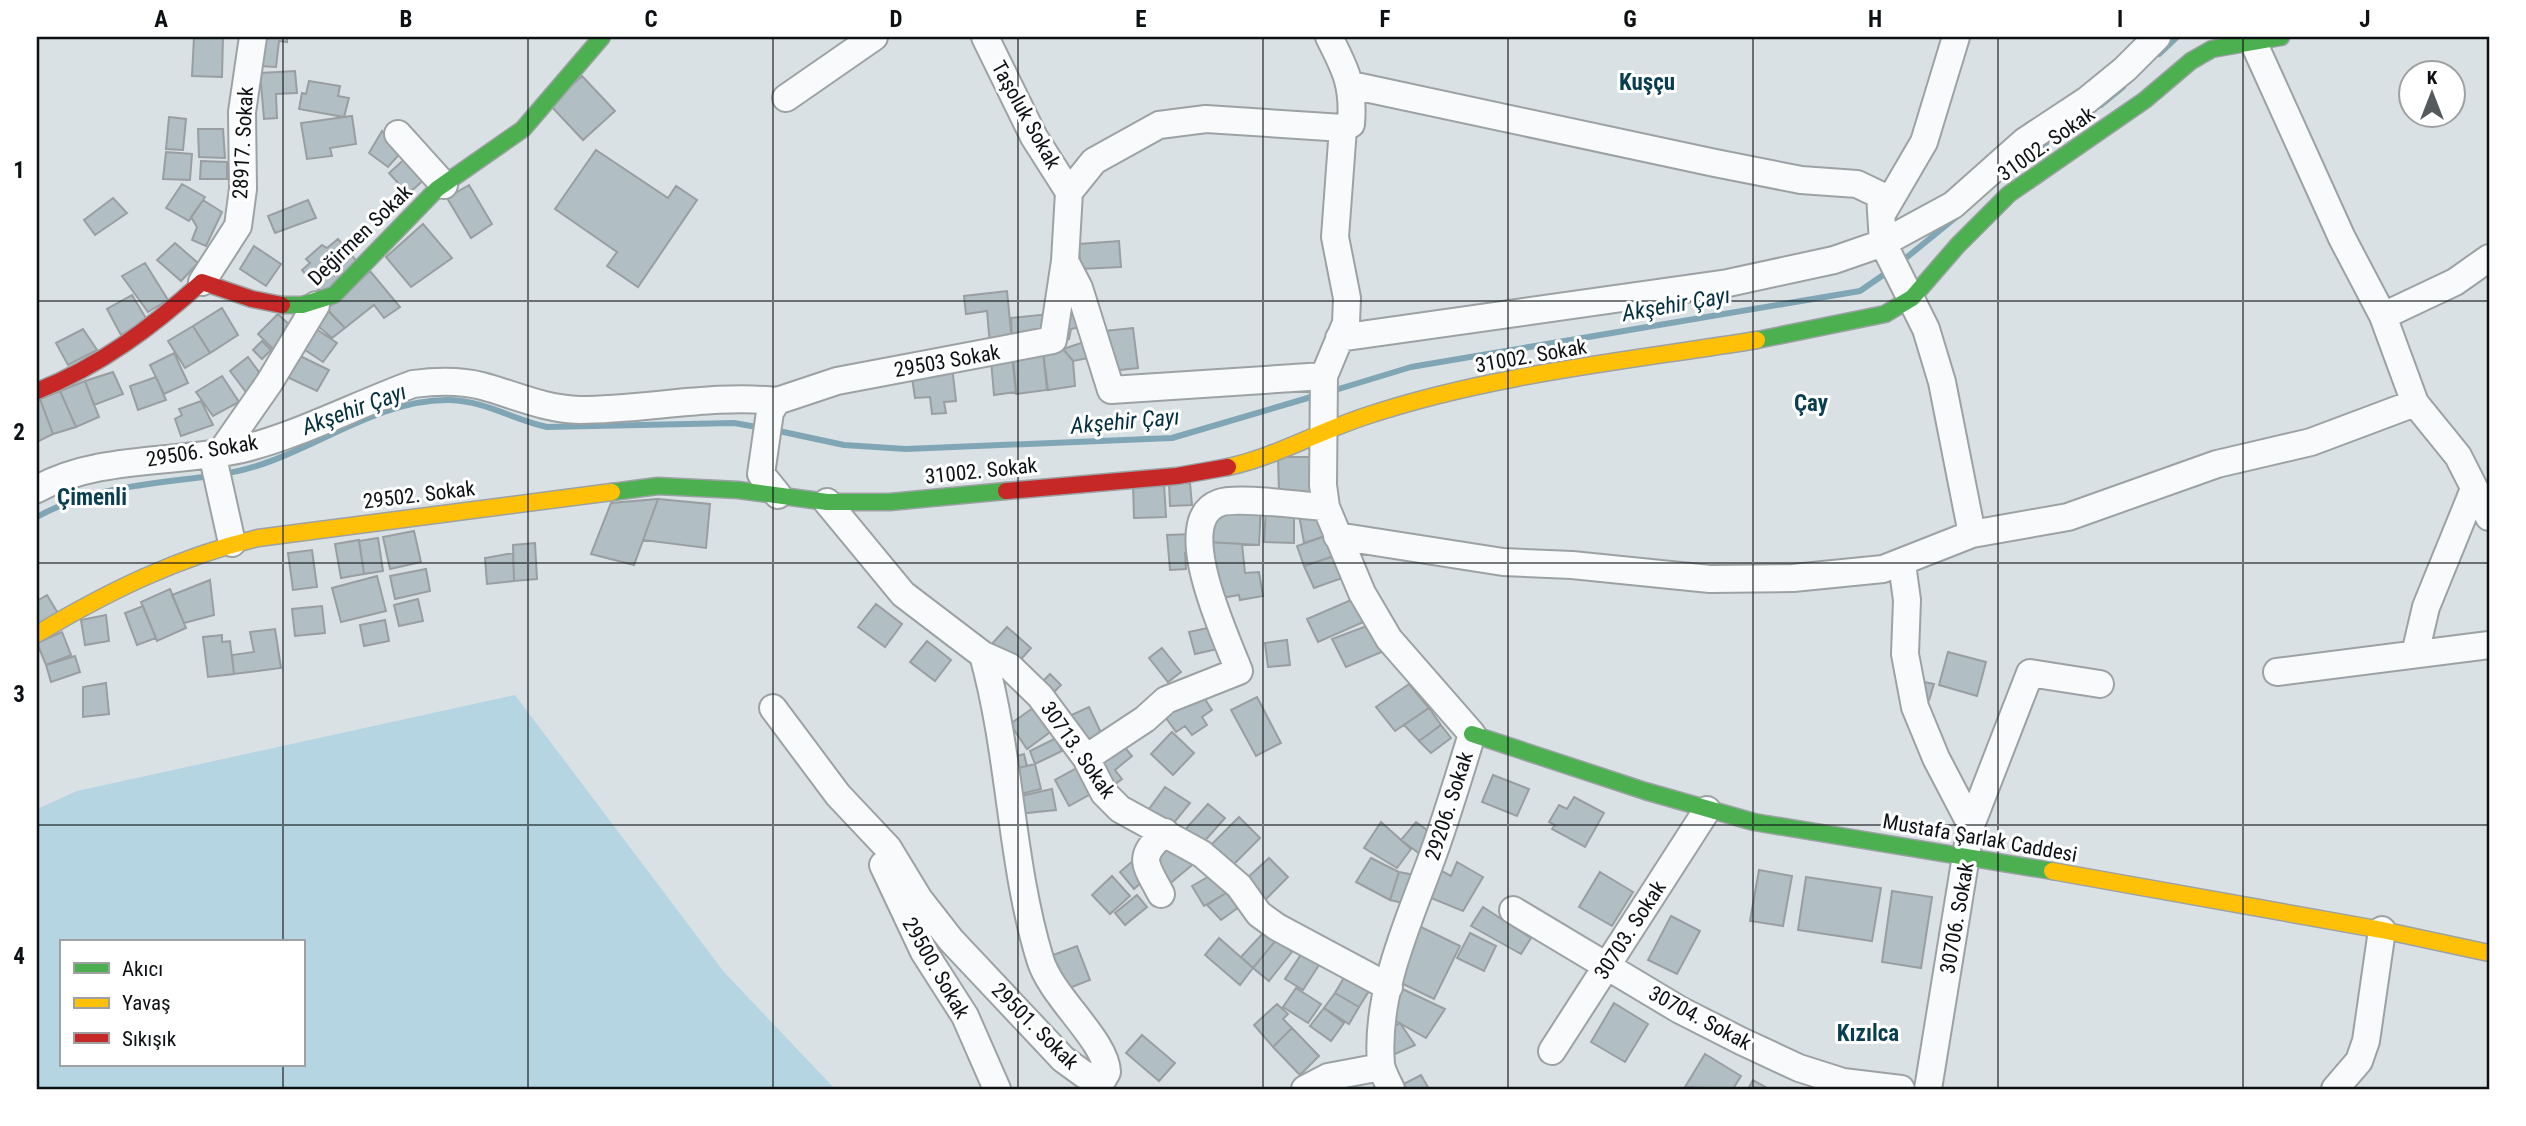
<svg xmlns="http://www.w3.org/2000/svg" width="2526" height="1126" viewBox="0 0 2526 1126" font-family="'Roboto Condensed',sans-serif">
<rect width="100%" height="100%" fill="#dae1e4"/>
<path fill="#b5d5e3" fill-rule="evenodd" d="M515,695L724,972L835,1089H37V809L77,791ZM61,942H303V1065H61Z"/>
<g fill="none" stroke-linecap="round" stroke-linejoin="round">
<path stroke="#80a6b6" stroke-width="6" d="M2159,54L2177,37
M2101,105L2123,87
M2026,156L2046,143
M1901,262L1960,214
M1332,391L1411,367L1860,291L1889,271
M774,430L844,445L906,449L1172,438L1318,395
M222,474C299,464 371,398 450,400C485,401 514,420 547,427L734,423L763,428
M37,517C90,487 152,484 211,476"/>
</g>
<path fill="#b1bec4" stroke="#999ea1" stroke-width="2" d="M194,37H223L222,77L192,76Z
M263,37H287V42L279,41L276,67L260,66Z
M295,71L297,93L276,94L277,118L264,119L260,73Z
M582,76L615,111L583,140L550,105Z
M309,81L340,86L338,96L349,98L344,117L299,109L302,93L306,94Z
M352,116L356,144L330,148L332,156L307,159L301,123Z
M169,117L186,119L183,150L166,149Z
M198,129H223L225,158L199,157Z
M382,131L404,149L388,167L369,153Z
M596,150L668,198L676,186L697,200L638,287L607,266L617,252L555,209Z
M166,152L192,154L190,180L163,179Z
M408,156L427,177L408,194L389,173Z
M201,161L227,162V179H200Z
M182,184L205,197L189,221L166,208Z
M469,185L492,224L471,238L447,198Z
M113,198L127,213L95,235L84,220Z
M203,200L222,212L206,246L192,240L197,227L191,217Z
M308,200L316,218L275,233L268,216Z
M423,224L452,258L411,287L386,257Z
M338,239L359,264L323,295L302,270L310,263L306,259L322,245L327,248Z
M1119,241L1121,267L1080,269L1079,244Z
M175,243L198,263L181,281L157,260Z
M254,246L281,264L266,286L240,269Z
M145,263L168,300L148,312L122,276Z
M370,271L400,307L384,318L374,305L345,328L327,309Z
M1007,291L1012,342L990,345L987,311L966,314L964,296Z
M1076,292L1084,326L1071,329L1069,339L1061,340Z
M132,295L147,320L121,335L107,309Z
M324,307L345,328L332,338L312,321Z
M222,308L238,335L210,353L193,326Z
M278,314L297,332L280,356L258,334Z
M1049,314L1050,335L1012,342L1011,318Z
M193,326L210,353L185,368L168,341Z
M312,326L337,343L323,362L299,346Z
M1133,328L1138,368L1111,371L1105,331Z
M83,329L97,350L68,365L56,343Z
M262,341L271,350L262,359L253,350Z
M1087,341L1089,358L1073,361L1063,349Z
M1063,349L1073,361L1075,386L1048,390L1043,352Z
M1043,352L1047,390L1016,394L1012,355Z
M174,353L188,383L164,394L150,365Z
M298,355L329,370L317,391L287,377Z
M248,357L267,383L249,396L230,371Z
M1013,358L1016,392L994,395L991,360Z
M952,366L956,401L944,402L946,413L932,414L930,397L915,398L911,371Z
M113,372L123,394L94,405L85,381Z
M222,376L239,402L213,416L196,392Z
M156,377L166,400L138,410L130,386Z
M85,381L99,417L76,427L60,391Z
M60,391L76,427L53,434L40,399Z
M40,399L53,434L37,442V401Z
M201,401L213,425L181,436L175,419L182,415L179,409Z
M1278,457H1311L1313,493H1279Z
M1164,483L1166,517L1134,518L1133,485Z
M1169,483H1190L1192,505L1170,506Z
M658,499L710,504L706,548L643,540Z
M658,499L634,565L591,554L611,503Z
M1222,502L1261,504L1259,545L1208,542Z
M1266,507L1294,508V543L1264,542Z
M1323,507L1331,534L1304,543L1298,509Z
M414,531L421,562L390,569L383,537Z
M1192,534L1193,553H1185L1186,569L1170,570L1167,535Z
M1331,534L1340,554L1304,566L1297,546Z
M378,538L383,571L364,574L359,541Z
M359,540L364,574L341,578L335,544Z
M1208,542L1242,544L1245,573L1259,572L1263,596L1240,600L1239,595L1221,598Z
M535,543L537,579L514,581L513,545Z
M312,550L317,587L293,590L288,553Z
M513,553L514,581L487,584L485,558Z
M1340,554L1348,576L1314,588L1304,566Z
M426,569L430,591L395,599L390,576Z
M377,576L386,611L341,622L332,588Z
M210,580L214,615L184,623L172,595Z
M170,589L186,628L157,641L141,602Z
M47,595L59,615L37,629V601Z
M1358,597L1368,620L1318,642L1307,619Z
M418,599L423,621L399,626L394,605Z
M876,604L902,624L885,647L858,627Z
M143,606L156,638L137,645L125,613Z
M322,606L325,633L295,636L292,609Z
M106,615L109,641L85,645L81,620Z
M385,620L389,641L364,646L360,625Z
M1372,624L1384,651L1346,667L1332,639Z
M1217,626L1222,648L1195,654L1189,632Z
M1007,627L1031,648L1015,666L991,645Z
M275,629L281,668L234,674L232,655L254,652L250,632Z
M62,632L71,655L46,665L37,643Z
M222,635V642L230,641L234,674L208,677L203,637Z
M1287,640L1290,665L1268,667L1265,643Z
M927,641L951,660L935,681L910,662Z
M1162,648L1181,672L1168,682L1149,658Z
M1948,652L1986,662L1977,696L1939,685Z
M75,656L80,672L51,682L46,665Z
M1050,674L1061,685L1049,697L1038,686Z
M1920,681L1934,684L1929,700L1917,698Z
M106,683L109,714L83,717V687Z
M1409,684L1429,708L1395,731L1376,707Z
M1197,687L1212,710L1202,717L1207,725L1192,735L1185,726L1176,732L1161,711Z
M1257,697L1281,743L1256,756L1231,710Z
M1036,706L1053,730L1027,749L1010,724Z
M1089,707L1103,737L1081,747L1067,717Z
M1429,708L1441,725L1419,741L1404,725Z
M1441,725L1451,738L1431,753L1419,741Z
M1172,732L1194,753L1173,775L1151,754Z
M1056,738L1062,751L1035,764L1030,751Z
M1118,739L1132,756L1115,770L1122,779L1110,788L1089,762Z
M1024,754L1027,766L1012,769L1010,758Z
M1035,764L1041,789L1016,795L1010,770Z
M1082,765L1096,791L1069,806L1055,780Z
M1493,775L1529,789L1517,816L1482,802Z
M1165,787L1190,803L1173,824L1149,809Z
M1052,789L1056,810L1018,814L1016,797Z
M1574,797L1604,813L1585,847L1552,829L1555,825L1549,822L1559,805L1567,809Z
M1208,804L1225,818L1201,845L1184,831Z
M1239,817L1260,838L1231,867L1210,846Z
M1381,822L1411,849L1397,868L1364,848Z
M1416,822L1434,835L1420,854L1401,840Z
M1175,843L1192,865L1167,886L1150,865Z
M1269,858L1288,877L1265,900L1245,880Z
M1371,858L1399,872L1390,900L1356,882Z
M1135,859L1149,876L1134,889L1120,872Z
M1457,862L1483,877L1463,911L1426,896L1436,868L1451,876Z
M1759,870L1792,876L1783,926L1750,921Z
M1399,872L1415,875L1407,904L1390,900Z
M1600,872L1633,892L1612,926L1579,907Z
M1213,874L1226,893L1204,906L1192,886Z
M1112,876L1130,896L1110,914L1092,895Z
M1806,877L1881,888L1872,941L1798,930Z
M1892,891L1932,897L1921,968L1882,962Z
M1226,893L1239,907L1221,920L1207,905Z
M1137,895L1147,907L1125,925L1115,913Z
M1483,907L1531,938L1521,954L1471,926Z
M1671,916L1700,931L1677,974L1648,960Z
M1421,927L1460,946L1434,999L1395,980Z
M1265,931L1277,939L1253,968L1241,957Z
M1470,933L1496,946L1484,971L1457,958Z
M1219,938L1253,968L1240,985L1205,955Z
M1277,939L1292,952L1269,981L1253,968Z
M1077,946L1090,980L1059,992L1045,958Z
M1302,953L1319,965L1303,990L1285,979Z
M1345,976L1369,991L1359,1007L1335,993Z
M1396,986L1445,1009L1426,1038L1387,1016Z
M1296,988L1321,1004L1308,1023L1283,1007Z
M1335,993L1359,1007L1349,1024L1324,1008Z
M1614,1003L1648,1024L1625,1062L1591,1042Z
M1277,1004L1288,1014L1283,1019L1292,1028L1273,1047L1254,1025Z
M1324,1008L1344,1023L1331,1041L1310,1026Z
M1400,1023L1415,1045L1393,1055L1385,1031Z
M1292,1028L1319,1056L1300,1075L1273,1047Z
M1142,1035L1175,1063L1159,1081L1126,1053Z
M1705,1054L1741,1076L1733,1089L1685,1087Z
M1421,1075L1429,1089H1399L1398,1087Z
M1753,1080L1769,1089H1748Z"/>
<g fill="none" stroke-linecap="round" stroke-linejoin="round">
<defs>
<path id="street" d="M985,37L1034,137L1069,192
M1329,37C1346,70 1354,86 1351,124L1343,128L1335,237L1347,298L1346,323L1324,376L1323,485L1326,507L1362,593L1389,639L1472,734C1460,773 1448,813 1434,852C1410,919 1375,991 1381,1064C1382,1072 1388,1082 1391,1089
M2251,37L2342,238L2383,316L2415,403L2458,456L2489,517
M1351,85L1715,163L1801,180L1857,184L1880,195L1883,243L1926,329L1942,382L1972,534
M786,98L874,37
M398,134L444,185
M1882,214L1924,142L1956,37
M202,282L238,226L243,189L242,112L253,37
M2383,316L2455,282L2489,258
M1339,338L1728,283L1834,260L1883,243L1953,205L2025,141L2087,100L2125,69L2157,37
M1324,376L1111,390L1079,288L1065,261L1069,192L1094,161L1159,125L1206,119L1343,128
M37,489C99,455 174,464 242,449C297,436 358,404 413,384C436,381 459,380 482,386C515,395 544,409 580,410C645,410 712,394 777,401
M778,495L761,474L770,412L777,401L837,381L1053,340L1065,261
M827,502L903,594L983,655L1010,667L1040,696L1086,758L1104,793L1120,809L1202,854L1239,886L1259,914L1277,927L1389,987
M1337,536L1503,562L1572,565L1710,579L1793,578L1883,569L1972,534L2068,517L2217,464L2311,442L2415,403
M232,543L214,462L269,383L316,305
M1902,564L1907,600L1905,654L1915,707L1936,758L1971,825
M2415,654L2426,607L2474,489
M2277,672L2489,645
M773,708L838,795L888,848L919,899L951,940L1063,1059L1085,1075L1103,1079L1107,1072C1106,1040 1051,997 1040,959C1010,860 1011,755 983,655
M1086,758L1145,719L1166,700L1239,671C1227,639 1170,521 1219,503C1237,496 1303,506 1326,507
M883,865L924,952L965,1016L997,1089
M1161,894C1144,862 1137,858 1165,832
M1513,910L1680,1010L1741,1041L1799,1068L1843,1082L1901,1089
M1552,1051L1707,810
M1305,1089L1328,1077L1381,1067
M1928,1089L1971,825L2030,673L2100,684
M2335,1089L2359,1061L2366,1041L2382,930"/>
<path id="fast" d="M282,305H302L334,295L437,189L523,129L602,37
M1757,340L1885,314L1912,298L1958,245L2009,194L2145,100L2191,61L2212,49L2281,37
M612,492L658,486L738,490L827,502H890L1006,491
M1472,734L1645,791L1754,822L2052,871"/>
<path id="slow" d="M1228,467C1278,456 1321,430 1369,415C1493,374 1628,361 1757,340
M37,634C107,592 178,557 258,538L612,492
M2052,871L2382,930L2489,953"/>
<path id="jam" d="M37,391C100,366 152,327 202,282L252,299L282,305
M1006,491L1177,476L1228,467"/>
</defs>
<use href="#street" stroke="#9ca2a4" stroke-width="30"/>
<use href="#fast" stroke="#9ca2a4" stroke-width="19"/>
<use href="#slow" stroke="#9ca2a4" stroke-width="19"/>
<use href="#jam" stroke="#9ca2a4" stroke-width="19"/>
<use href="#street" stroke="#f9fafb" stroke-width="26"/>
<use href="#fast" stroke="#4caf50" stroke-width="16"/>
<use href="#slow" stroke="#ffc107" stroke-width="16"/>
<use href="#jam" stroke="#c62828" stroke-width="16"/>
</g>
<path fill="none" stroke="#0d1113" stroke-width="2" stroke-opacity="0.55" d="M283,37V942M528,37V1089M773,37V1089M1018,37V1089M1263,37V1089M1508,37V1089M1753,37V1089M1998,37V1089M2243,37V1089M37,301H2489M37,563H2489M37,825H2489M283,1065V1089"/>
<g text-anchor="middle" stroke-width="6" stroke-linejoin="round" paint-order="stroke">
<g font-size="21" fill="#0d1113" stroke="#fff">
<text transform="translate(1026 115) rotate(61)" y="7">Taşoluk Sokak</text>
<text transform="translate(243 143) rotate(-87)" y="7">28917. Sokak</text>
<text transform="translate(2046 144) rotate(-35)" y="7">31002. Sokak</text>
<text transform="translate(360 235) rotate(-44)" y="7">Değirmen Sokak</text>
<text transform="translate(1531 356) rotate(-10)" y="7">31002. Sokak</text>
<text transform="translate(947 361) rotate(-10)" y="7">29503 Sokak</text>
<text transform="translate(202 451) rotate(-9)" y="7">29506. Sokak</text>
<text transform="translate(981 471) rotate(-6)" y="7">31002. Sokak</text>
<text transform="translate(419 495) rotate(-7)" y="7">29502. Sokak</text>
<text transform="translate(1078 750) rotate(55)" y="7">30713. Sokak</text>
<text transform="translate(1449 806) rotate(-72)" y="7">29206. Sokak</text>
<text transform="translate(1980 838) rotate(10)" y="7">Mustafa Şarlak Caddesi</text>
<text transform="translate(1957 918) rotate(-80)" y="7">30706. Sokak</text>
<text transform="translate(1630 930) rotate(-57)" y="7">30703. Sokak</text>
<text transform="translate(936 968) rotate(60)" y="7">29500. Sokak</text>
<text transform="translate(1700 1018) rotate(28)" y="7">30704. Sokak</text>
<text transform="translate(1035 1026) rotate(45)" y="7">29501. Sokak</text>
</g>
<g font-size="23" font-weight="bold" fill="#093e4f" stroke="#fff">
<text x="1647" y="90">Kuşçu</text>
<text x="1811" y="411">Çay</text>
<text x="92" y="505">Çimenli</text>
<text x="1868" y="1041">Kızılca</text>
</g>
<g font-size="23" font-style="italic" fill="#002f3f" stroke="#fff">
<text transform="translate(1676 304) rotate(-10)" y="8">Akşehir Çayı</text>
<text transform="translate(354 409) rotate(-20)" y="8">Akşehir Çayı</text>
<text transform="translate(1125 421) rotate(-5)" y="8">Akşehir Çayı</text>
</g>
</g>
<rect width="2526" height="1126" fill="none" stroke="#ffffff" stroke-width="77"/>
<rect x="60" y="940" width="245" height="126" fill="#ffffff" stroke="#9ea0a1" stroke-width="2"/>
<rect x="74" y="963" width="35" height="10" fill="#4caf50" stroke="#9ea0a1" stroke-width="2"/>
<text x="122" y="976" font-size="21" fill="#0d1113">Akıcı</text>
<rect x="74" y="998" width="35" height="10" fill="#ffc107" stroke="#9ea0a1" stroke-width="2"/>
<text x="122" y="1010" font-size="21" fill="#0d1113">Yavaş</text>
<rect x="74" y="1033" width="35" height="10" fill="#c62828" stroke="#9ea0a1" stroke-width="2"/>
<text x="122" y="1046" font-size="21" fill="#0d1113">Sıkışık</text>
<g transform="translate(2432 94)"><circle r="33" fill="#ffffff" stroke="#9ea0a1" stroke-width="2"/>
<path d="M0-5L12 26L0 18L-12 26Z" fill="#555a5c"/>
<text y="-10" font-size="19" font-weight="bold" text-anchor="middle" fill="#0d1113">K</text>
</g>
<rect x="38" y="38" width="2450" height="1050" fill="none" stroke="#0d1113" stroke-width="2.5"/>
<g font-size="23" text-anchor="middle" font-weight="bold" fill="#0d1113">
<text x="161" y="27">A</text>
<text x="406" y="27">B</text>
<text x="651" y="27">C</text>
<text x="896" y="27">D</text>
<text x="1141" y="27">E</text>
<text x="1385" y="27">F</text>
<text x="1630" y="27">G</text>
<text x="1875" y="27">H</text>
<text x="2120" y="27">I</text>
<text x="2365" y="27">J</text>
<text x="19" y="178">1</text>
<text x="19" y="440">2</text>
<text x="19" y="702">3</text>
<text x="19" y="964">4</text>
</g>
</svg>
